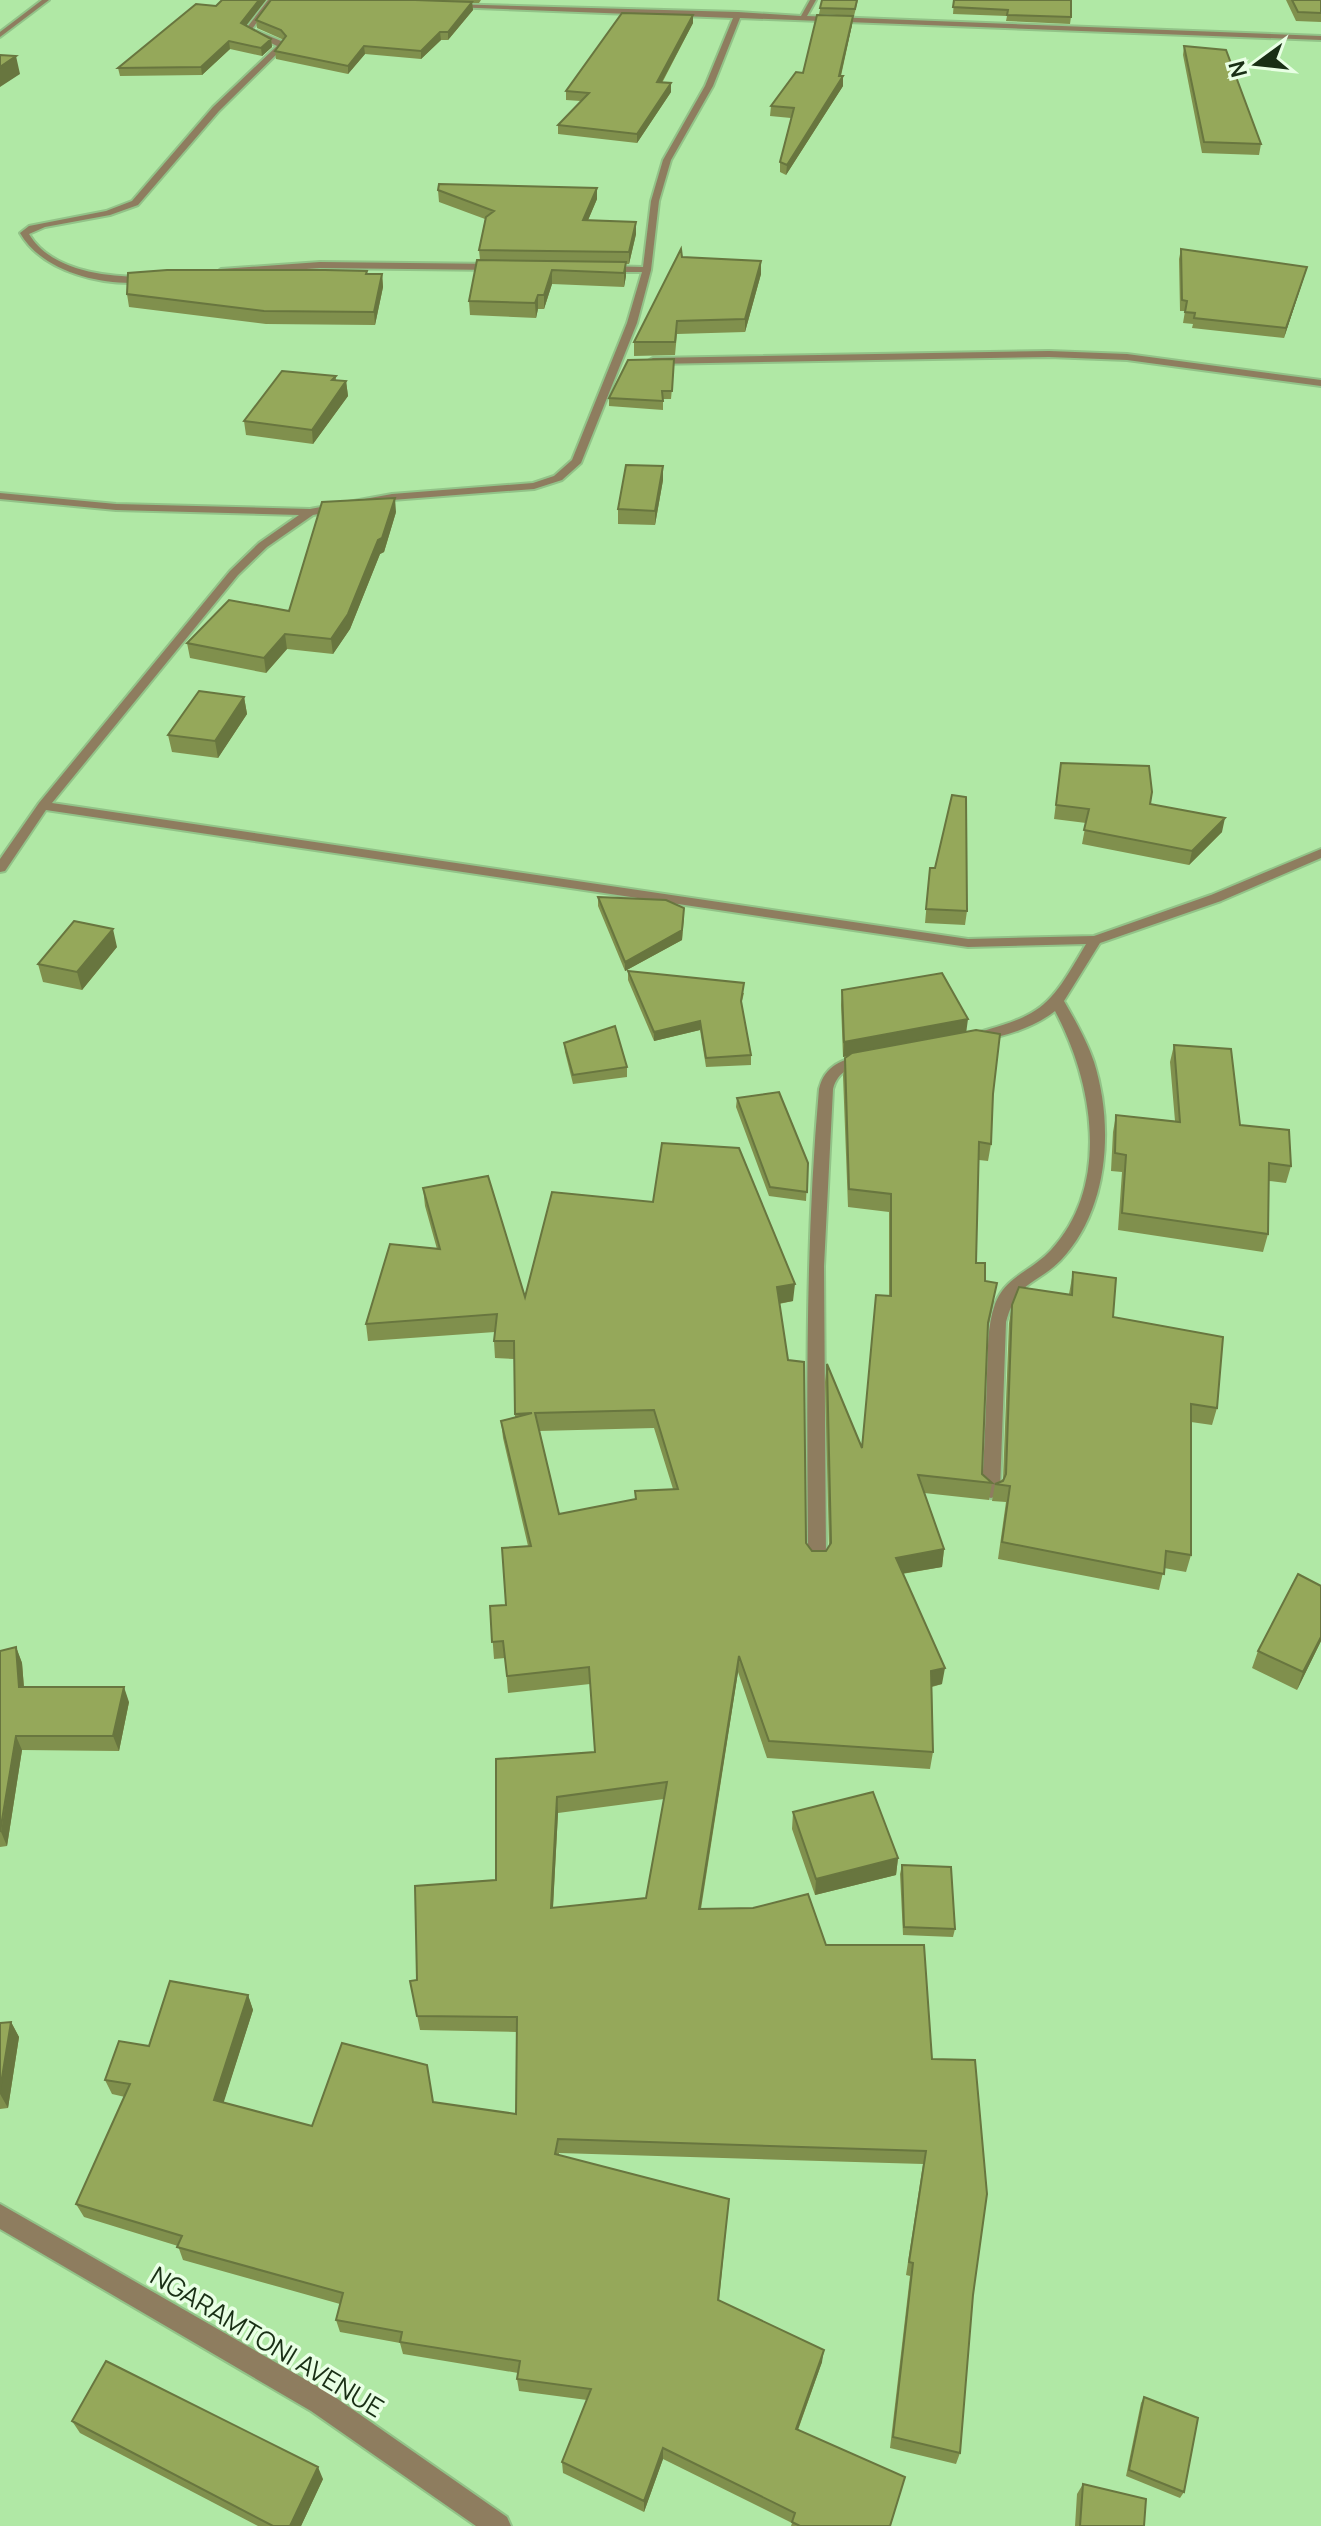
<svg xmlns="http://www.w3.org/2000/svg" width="1321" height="2526" viewBox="0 0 1321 2526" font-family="Manrope,sans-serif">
<rect width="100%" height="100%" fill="#b0e8a5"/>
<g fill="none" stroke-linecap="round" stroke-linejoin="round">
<defs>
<path id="service" d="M42,0H49L0,37V32Z"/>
<path id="minor" d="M268,0H274L252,29L281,41L285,46L219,111L138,205L110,215L45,227L29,234C51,271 106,277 146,277L150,280L149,282C105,287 43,273 20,233L29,226L106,211L132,201L213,107L277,46L245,30Z
M810,0H816L807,16L1321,36V40L740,18L713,86L671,160L659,201L651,270L637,323L581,463L562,480L534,489L392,500L313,515L267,547L238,575L52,803L968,939L1094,936L1211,895L1321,849V858L1221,901L1100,943L1064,1001C1075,1020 1087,1041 1094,1062C1114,1126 1109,1209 1061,1260C1034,1287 1018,1279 1006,1322L1000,1491L997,1496L991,1498L985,1496L982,1491C984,1453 986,1414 987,1376C988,1352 987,1326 995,1304C1006,1276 1032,1271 1051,1250C1111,1185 1093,1082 1055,1011C1032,1029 1006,1035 977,1042L970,1037L972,1034C1043,1015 1049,1008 1086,944L968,947L46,810L5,871L0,872V859L39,803L230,571L259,543L299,515L116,510L0,499V493L116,504L310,509L392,494L533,483L554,476L572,460L627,323L642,272H605L601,269L605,266L643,267L651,201L663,160L705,86L733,18L451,7L449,4L738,12L801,16Z
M320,262L498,264L502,267L498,270L320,268L221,275L217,272L221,269Z
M1049,351L1127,354L1321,380V386L1127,360L1049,357L653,364L648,361L653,358Z
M864,1054L871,1059L869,1062C852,1067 838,1070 833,1089L824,1266L826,1560L823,1565L817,1567L811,1565L808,1560C807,1403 805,1246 819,1089C825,1065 842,1060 864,1054Z
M0,2204L329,2393L507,2517L511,2526H476L311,2411L0,2229Z"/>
</defs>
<use href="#service" stroke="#92c388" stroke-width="4"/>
<use href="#minor" stroke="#92c388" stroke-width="4"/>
<use href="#service" fill="#8e7d5f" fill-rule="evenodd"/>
<use href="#minor" fill="#8e7d5f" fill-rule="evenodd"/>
</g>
<path fill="#80904d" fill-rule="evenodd" d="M222,0H266L246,25L271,39L272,47L262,56L230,49L202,75L120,76L118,68L216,6Z
M271,0H481L479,3H472L473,10L448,40H441L421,59L365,54L348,74L276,59L275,51L284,40L257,28L256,20Z
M822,0H858L854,16L819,14Z
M954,0L1071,17L1070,24L1006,21L1007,16L953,14Z
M1286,0H1321V22L1296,21Z
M693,15V23L662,83H671V92L637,143L558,134V125L581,101L566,100V91Z
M853,16L852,25L841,76H843V86L786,175L780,172V162L791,118L770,116L771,106L803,73Z
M1184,46L1261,144L1259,155L1202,153L1183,55Z
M438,190L597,199L588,220L636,222V234L629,264H626V276L624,287L552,284L544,309H538L536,318L470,315L469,301L480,260L479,250L485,219L439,202Z
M1181,249L1304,277L1284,338L1192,328L1193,324L1183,323L1185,311H1180L1179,259Z
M682,257L761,274L745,332L677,334L675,355L634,356V342Z
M367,274H382L383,287L375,325L266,324L129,307L127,294Z
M674,367L671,399H663V410L609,406V398Z
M336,376V381H346L348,396L313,444L246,435L244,421Z
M663,466V480L655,525L618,524V509Z
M396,512L384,552L380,554L350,629L333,654L287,649L266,673L190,658L187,643L289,611Z
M244,697L247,714L218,758L172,752L168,735Z
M1061,763L1150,804L1222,832L1189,865L1082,844L1086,823L1054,819Z
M930,868L967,911L965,925L925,923Z
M598,897L684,917L682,940L625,971L598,906Z
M117,947L82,990L43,982L38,964Z
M628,971L744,993L741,1005L751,1055V1065L706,1067L700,1030L654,1041L628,980Z
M842,990L967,1032L993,1094L991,1144L988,1161L979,1160L976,1263L994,1300L988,1328L982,1474L992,1483L989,1500L924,1493L944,1549L942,1567L902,1574L942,1684L932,1687L933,1752L930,1769L767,1758L738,1672L701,1909L826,1945L932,2059L973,2295L960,2453L956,2464L890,2448L910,2276L906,2275L923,2164L559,2153V2155L729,2199L719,2301L822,2362L798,2430L890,2526H791L792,2523L663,2459L644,2512L563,2473L562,2462L587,2400L519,2391L517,2379L518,2373L403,2354L400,2343L340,2332L336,2320L340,2304L183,2260L178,2246L84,2217L76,2204L125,2097L112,2094L105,2080L149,2046L248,1995L253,2010L223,2103L312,2126L433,2102L516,2114L517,2032L420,2030L410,1981L417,1980L496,1880V1759L595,1752L590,1684L508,1693L505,1658L494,1659L490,1606L506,1605L528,1546L503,1438L501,1421L515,1417L514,1359L495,1358L494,1341L495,1332L368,1341L366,1324L437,1249L425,1206L423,1188L525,1297L793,1301L779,1304L806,1543L812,1551H826L829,1546L825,1382L827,1364L862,1447L889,1296V1212L848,1207L843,1076L845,1058L847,1056L843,1057L841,1005ZM654,1428L673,1489L635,1499L559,1514L539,1431ZM664,1799L646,1898L553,1908L558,1813Z
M564,1043L627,1067V1077L573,1084L565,1052Z
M1174,1045L1240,1125L1291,1166L1286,1183L1269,1181L1268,1234L1263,1252L1118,1230L1122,1172L1111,1171L1113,1132L1116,1115L1175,1121L1170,1062Z
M737,1098L808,1163L806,1201L769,1196L736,1107Z
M1073,1272L1113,1317L1217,1408L1212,1425L1191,1422V1555L1186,1572L1164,1568L1159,1590L998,1559L1006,1502L992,1501L995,1484L1003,1479L1009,1323L1012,1305L1069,1294Z
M1321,1641L1297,1690L1252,1668L1258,1651Z
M16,1647L22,1663L24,1687L129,1702L119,1751L22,1750L7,1846L0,1847V1651Z
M793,1812L898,1858L896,1875L815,1895L792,1829Z
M902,1865L955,1929L953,1937L903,1935L900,1874Z
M11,2022L19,2037L8,2108L0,2109V2023Z
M1144,2397L1184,2492L1180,2498L1126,2476L1141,2403Z
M72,2421L323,2479L301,2526H258L80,2433Z
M1083,2484L1144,2526H1075L1077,2494Z"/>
<path fill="#68763f" d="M259,0H266L242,31L241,23Z
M472,2L473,10L448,40V32Z
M693,15V23L657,91V82Z
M853,16L852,25L839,83L843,76V86L786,175L787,165L839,76Z
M440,32L441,40L421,59V51Z
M271,39L272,47L262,56L261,48Z
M229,41L230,49L202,75L201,67Z
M364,46L365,54L348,74V66Z
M16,56L20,74L0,87V67Z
M671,83V92L637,143V134Z
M597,188V199L583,232V220Z
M636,222V234L629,264V252Z
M761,261V274L745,332V319Z
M626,262V276L624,287V273Z
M1307,267L1304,277L1284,338L1286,328Z
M552,270V284L544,309V295Z
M382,274L383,287L375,325L374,312Z
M538,295V309L536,318L535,303Z
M346,381L348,396L313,444L312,430Z
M663,466V480L655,525V511Z
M395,498L396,512L384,552L380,554L350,629L333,654L331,639Z
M285,634L287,649L266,673L264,658Z
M244,697L247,714L218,758L215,741Z
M1225,818L1222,832L1189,865L1192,851Z
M684,908L682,940L625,971V962Z
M113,929L117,947L82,990L77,972Z
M968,1019L966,1034L843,1057L844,1042Z
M700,1021V1030L654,1041V1032Z
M795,1284L793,1301L776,1304L777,1287Z
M944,1549L942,1567L893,1575L896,1558Z
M1321,1637V1641L1297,1690L1303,1672Z
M16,1647L22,1663L25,1702L19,1687Z
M739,1656L738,1672L698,1924L699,1909Z
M945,1668L942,1684L929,1687L931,1671Z
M124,1687L129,1702L119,1751L113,1736Z
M16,1736L22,1750L7,1846L1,1832Z
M557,1797L558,1813L552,1924L551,1908Z
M898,1858L896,1875L815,1895L816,1879Z
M248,1995L253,2010L220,2114L214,2100Z
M11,2022L19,2037L8,2108L0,2094V2090Z
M824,2350L822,2362L794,2440L796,2429Z
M663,2448V2459L644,2512V2501Z
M318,2467L323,2479L301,2526H290Z"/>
<path fill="#95a85a" stroke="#68763f" stroke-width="2" fill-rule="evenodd" d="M222,0H259L241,23L271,39L261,48L229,41L201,67L118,68L196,4L216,6Z
M271,0H415L472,2L448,32H440L421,51L364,46L348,66L275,51L286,36L281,30L256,20Z
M822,0H857L855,9L820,8Z
M954,0H1071V17L1007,15L1008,10L953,7Z
M1292,0H1321V13L1298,12Z
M622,13L693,15L657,82L671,83L637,134L558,125L589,93L566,91Z
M817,15L853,16L839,76H843L787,165L780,162L794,108L771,106L796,72L803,73Z
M1184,46L1226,50L1261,144L1204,142Z
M0,55L16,56L0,67Z
M439,184L597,188L583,220L636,222L629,252L479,250L486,217L494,211L438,190Z
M681,249L682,257L761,261L745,319L677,321L675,342H634Z
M1181,249L1307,267L1286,328L1194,318L1195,313L1185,312L1187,301L1182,300Z
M477,260L626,262L624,273L552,270L544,295H538L535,303L469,301Z
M167,270H325L367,271L366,274H382L374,312L264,311L127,294L128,273Z
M674,359L672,391H662L663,401L609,398L628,360Z
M282,371L336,376L332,380L346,381L312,430L244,421Z
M626,465L663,466L655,511L618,509Z
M395,498L382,538L378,540L348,614L331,639L285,634L264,658L187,643L229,600L289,611L322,502Z
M199,691L244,697L215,741L168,735Z
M1061,763L1149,766L1152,792L1150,804L1225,818L1192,851L1084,830L1089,809L1056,805Z
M952,795L966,797L967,911L926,909L930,868H935Z
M598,897L666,900L684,908L682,930L625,962Z
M74,921L113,929L77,972L38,964Z
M628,971L744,983L741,1001L751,1055L706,1058L700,1021L654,1032Z
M942,973L968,1019L844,1042L842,990Z
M615,1026L627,1067L573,1075L564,1043Z
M976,1030L1000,1034L993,1094L991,1144L979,1142L976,1263H985V1281L997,1283L988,1323L982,1474L992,1483L918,1475L944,1549L896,1558L945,1668L931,1671L933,1752L769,1741L739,1656L699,1909L753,1908L808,1894L826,1945H924L932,2059L975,2060L987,2194L973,2295L960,2453L893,2437L913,2263L909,2262L926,2151L558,2139L555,2154L729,2199L718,2300L824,2350L796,2429L905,2477L890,2526H800L792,2522L795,2513L663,2448L644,2501L562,2462L591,2389L517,2379L520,2361L400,2342L402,2332L336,2320L343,2293L177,2247L182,2236L76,2204L130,2084L105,2080L119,2041L149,2046L170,1981L248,1995L214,2100L312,2126L342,2043L427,2065L433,2102L516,2114L517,2017L417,2016L410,1981L417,1980L415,1886L496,1880V1759L595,1752L589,1667L507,1676L503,1641L492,1642L490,1606L506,1605L502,1548L531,1546L501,1421L532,1413L515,1414L514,1341H494L497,1314L366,1324L390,1244L440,1249L423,1188L488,1176L525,1297L552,1192L653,1202L662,1143L739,1148L795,1284L777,1287L788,1360L804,1362L806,1543L812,1551H826L831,1543L827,1364L862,1448L876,1295L891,1296V1194L849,1189L845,1058L852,1053ZM654,1410L678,1489L635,1491L636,1499L559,1514L535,1413ZM667,1782L646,1898L551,1908L557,1797Z
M1174,1045L1231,1049L1240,1125L1289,1130L1291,1166L1269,1163L1268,1234L1122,1213L1126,1155L1115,1153L1116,1115L1180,1122Z
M779,1092L808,1163L807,1192L770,1187L737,1098Z
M1073,1272L1116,1278L1113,1317L1223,1337L1217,1408L1191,1404V1555L1166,1551L1164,1574L1002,1542L1010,1486L995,1484L1003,1481L1006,1474L1012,1305L1019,1287L1072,1295Z
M1298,1574L1321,1586V1637L1303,1672L1258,1651Z
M16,1647L19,1687H124L113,1736H16L0,1832V1651Z
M873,1792L898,1858L816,1879L793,1812Z
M902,1865L951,1867L955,1929L904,1927Z
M11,2022L0,2090V2023Z
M106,2361L318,2467L290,2526H273L72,2421Z
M1144,2397L1198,2418L1184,2492L1129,2470Z
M1083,2484L1146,2499L1144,2526H1080Z"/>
<g text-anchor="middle" stroke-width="7" stroke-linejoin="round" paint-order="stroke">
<g font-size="26" fill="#192f15" stroke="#e8ffe4">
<text transform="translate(267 2342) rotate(31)" y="9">NGARAMTONI AVENUE</text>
</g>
</g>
<g transform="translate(1257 64) rotate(255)" stroke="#e8ffe4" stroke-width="6" paint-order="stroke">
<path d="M0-6L14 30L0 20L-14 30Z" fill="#192f15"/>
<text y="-12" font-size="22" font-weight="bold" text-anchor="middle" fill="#192f15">N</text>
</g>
</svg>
